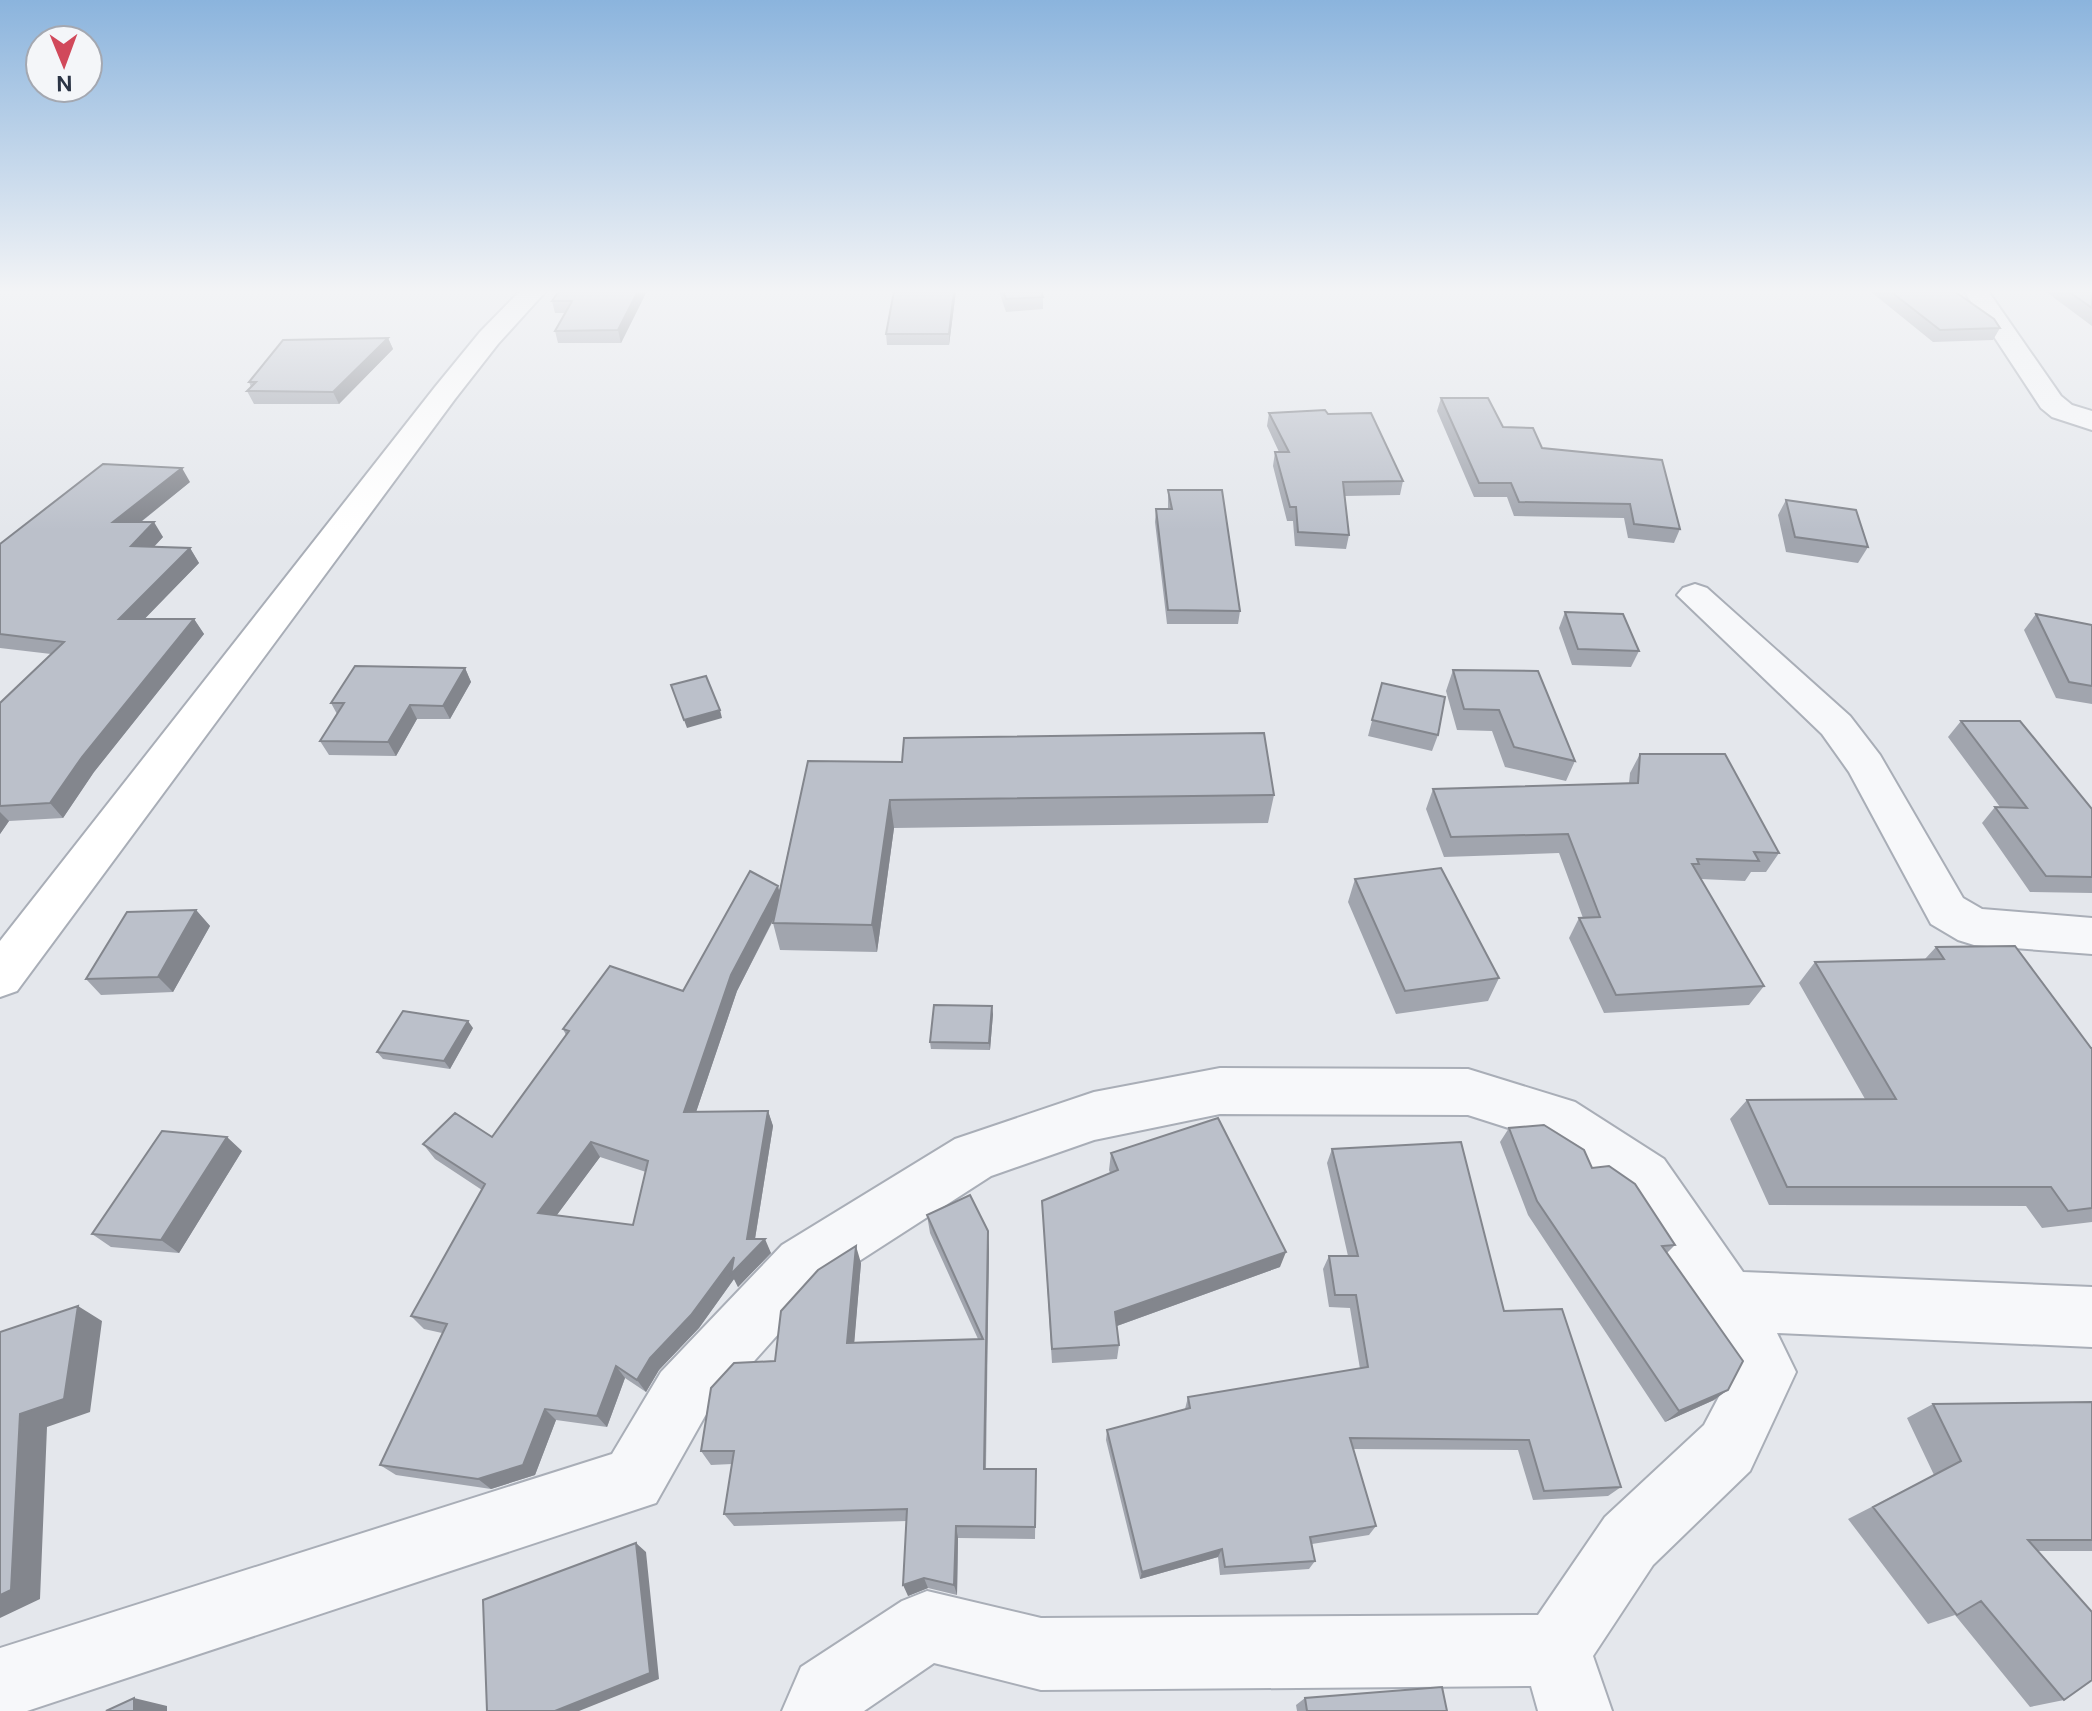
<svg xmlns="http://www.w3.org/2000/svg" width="2092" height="1711" viewBox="0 0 2092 1711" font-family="'DM Sans',sans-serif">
<rect width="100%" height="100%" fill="#e4e7ec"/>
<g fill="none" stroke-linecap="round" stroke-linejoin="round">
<defs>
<path id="street" d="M1964,291H1988L2061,396L2072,405L2092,411V430L2052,417L2041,408Z
M1695,584L1707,588L1850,716L1880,755L1963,898L1982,909L2092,918V954L1974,945L1958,940L1931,924L1849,772L1822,734L1677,595L1683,588Z
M1220,1068L1468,1069L1575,1102L1664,1159L1743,1272L2092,1287V1347L1777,1333L1796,1372L1750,1471L1653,1565L1593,1656L1612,1711H1538L1531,1686L1041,1690L934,1663L864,1711H782L801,1667L902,1601L927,1591L1041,1618L1538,1615L1605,1517L1704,1425L1732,1372L1707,1322L1626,1195L1540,1138L1468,1115L1220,1114L1094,1140L991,1176L822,1285L705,1416L656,1503L27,1711H0V1648L612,1454L661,1372L782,1245L955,1139L1094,1092Z"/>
<path id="secondary" d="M520,291H546L498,344L455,399L17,991L0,997V941L435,387L480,332Z"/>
</defs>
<use href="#street" stroke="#a9aeb7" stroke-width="4"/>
<use href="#secondary" stroke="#a9aeb7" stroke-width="4"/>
<use href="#street" fill="#f7f8fa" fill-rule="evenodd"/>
<use href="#secondary" fill="#fff" fill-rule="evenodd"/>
</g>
<path fill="#a1a5ae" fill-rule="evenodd" d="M559,291H647L621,343H558L555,331L565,313H555L552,301Z
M956,291L949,345H887L886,334Z
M999,291H1041L1043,297V309L1006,312Z
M1870,291H1954L2000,328L1993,340L1933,342Z
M2045,291H2092V326Z
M388,338L393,349L339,404H254L247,391L251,387L249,382Z
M1441,398L1503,427L1542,448L1680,529L1674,543L1628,538L1624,518L1514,516L1507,497H1474L1437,411Z
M1269,413L1328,414L1403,481L1400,495L1345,496L1349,535L1346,549L1295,546L1293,521H1287L1273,466L1275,452H1279L1267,426Z
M190,482L141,522L163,537L154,547L190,548L199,563L144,619H194L204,634L94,772L63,818L9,821L0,834V703L51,654L0,648V544Z
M1168,490L1240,611L1238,624H1167L1155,522L1156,509H1168Z
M1786,500L1868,547L1858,563L1786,552L1778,515Z
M1565,612L1639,651L1631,667L1572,665L1559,628Z
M2036,614L2092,625V704L2056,698L2024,630Z
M465,668L471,682L450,719H417L396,756L329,755L320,741L337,714L331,703Z
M1453,670L1575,761L1566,781L1505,767L1492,731L1457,730L1446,691Z
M1382,683L1438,735L1432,751L1368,736Z
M1961,721L2092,809V893L2030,892L1982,823L1995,807H2000L1948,737Z
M1640,754L1779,853L1766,872H1751L1745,881L1701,879L1764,986L1749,1005L1604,1013L1569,938L1579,918H1583L1559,853L1444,857L1426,809L1433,789L1629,783L1630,773Z
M808,761L1274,795L1268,823L894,828L877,952L780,950L773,923L774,919L737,991L696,1112L768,1111L773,1126L755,1239L771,1253L738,1287L734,1279L699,1328L659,1370L646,1392L625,1378L607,1427L556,1420L535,1475L491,1489L396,1475L380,1465L442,1333L424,1329L411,1316L482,1190L435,1159L423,1144L492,1137L566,1035L563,1029L683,991L779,892ZM600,1157L646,1172L633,1225L556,1216Z
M1355,879L1499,978L1488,1001L1396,1014L1348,902Z
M196,910L210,926L173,992L101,995L86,979Z
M1936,947L2092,1048V1222L2042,1228L2026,1206L1769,1205L1730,1119L1747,1100L1865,1099L1799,983L1815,962L1925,959Z
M993,1014L990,1050L931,1049L930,1042Z
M473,1028L450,1069L383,1059L377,1052Z
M1509,1128L1592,1168L1675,1245L1667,1253L1714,1400L1665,1422L1528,1215L1500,1142Z
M1332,1149L1504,1311L1621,1487L1608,1496L1533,1500L1518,1450L1353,1449L1376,1526L1369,1535L1312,1544L1315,1561L1309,1569L1220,1575L1218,1557L1140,1579L1106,1440L1107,1430L1185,1409L1188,1397L1360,1369L1350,1308L1329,1307L1323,1269L1329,1256H1348L1327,1163Z
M242,1151L179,1253L111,1247L92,1234Z
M1111,1153L1280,1267L1117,1326L1119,1345L1117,1359L1052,1363L1042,1201L1110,1173L1109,1170Z
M927,1215L988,1231L989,1249L986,1469H1036L1035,1539L958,1538L957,1595L928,1588L908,1596L907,1521L734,1526L724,1514L732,1464L711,1465L701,1451L775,1361L861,1263L854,1342L978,1339L930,1233Z
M2092,1402V1551H2038L2064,1700L2030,1707L1955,1615L1928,1624L1848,1519L1934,1475L1907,1418L1933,1404Z
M1305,1698L1447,1711H1297L1296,1705Z"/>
<path fill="#83868d" d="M638,291H647L621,343L618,330Z
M954,291H956L949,345V334Z
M388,338L393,349L339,404L333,392Z
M182,468L190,482L123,536L113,522Z
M154,522L163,537L141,560L131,546Z
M190,548L199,563L130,634L119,619Z
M194,619L204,634L94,772L63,818L50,803L82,757Z
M465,668L471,682L450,719L443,706Z
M410,705L417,719L396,756L388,742Z
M720,710L722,718L687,728L684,720Z
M890,800L894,828L877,952L872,925Z
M0,812L9,821L0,834Z
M778,886L782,902L737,991L691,1127L684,1112L731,975Z
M196,910L210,926L173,992L158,977Z
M992,1006L993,1014L990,1050L989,1043Z
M468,1021L473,1028L450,1069L444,1061Z
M768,1111L773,1126L753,1251L765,1239L771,1253L738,1287L734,1279L699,1328L659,1370L646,1392L637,1380L650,1358L747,1239Z
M227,1137L242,1151L179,1253L161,1240Z
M591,1142L600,1157L548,1227L538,1213Z
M988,1231L989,1249L985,1482L984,1469Z
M856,1246L861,1263L853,1358L847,1343Z
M1286,1252L1280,1267L1114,1327L1115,1312Z
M78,1306L102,1321L90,1412L47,1427L40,1599L0,1618V1595L20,1414Z
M616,1366L625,1378L607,1427L597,1416Z
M1728,1390L1714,1400L1665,1422L1679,1411Z
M545,1409L556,1420L535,1475L491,1489L478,1479Z
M956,1526L958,1538L957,1595L954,1585Z
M636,1543L646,1552L659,1679L579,1711H555Z
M1222,1549L1218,1557L1140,1579L1142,1572Z
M924,1578L928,1588L908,1596L903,1585Z
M134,1698L167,1706V1711H134Z"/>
<path fill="#bbc0ca" stroke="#83868d" stroke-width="2" fill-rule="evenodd" d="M559,291H638L618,330L555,331L572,301H552Z
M894,291H954L949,334H886Z
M1003,291H1041L1043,297L1006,299Z
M1890,291H1954L1994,319L2000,328L1940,330Z
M2068,291H2092V308Z
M388,338L333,392L247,391L256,382H249L283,340Z
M1441,398H1488L1503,427L1533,428L1542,448L1662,460L1680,529L1634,524L1630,504L1519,502L1511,483H1479Z
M1325,410L1328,414L1371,413L1403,481L1343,482L1349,535L1298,532L1296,507H1290L1275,452H1289L1269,413Z
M103,464L182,468L113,522H154L131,546L190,548L119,619H194L82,757L50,803L0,806V703L64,642L0,634V544Z
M1168,490H1222L1240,611L1168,610L1156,509H1172Z
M1786,500L1856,510L1868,547L1795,537Z
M1565,612L1623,614L1639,651L1578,649Z
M2036,614L2092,625V686L2069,682Z
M355,666L465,668L443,706L410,705L388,742L320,741L344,703H331Z
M1453,670L1538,671L1575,761L1514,747L1499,710L1464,709Z
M706,676L720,710L684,720L671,685Z
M1382,683L1445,697L1438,735L1372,720Z
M1961,721H2020L2092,809V877L2046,876L1995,807L2027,808Z
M1264,733L1274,795L890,800L872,925L773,923L808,761L902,762L904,738Z
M1640,754H1725L1779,853L1754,852L1759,861L1697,859L1699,864H1692L1764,986L1616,995L1579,918L1600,917L1568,834L1451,837L1433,789L1638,783Z
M1441,868L1499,978L1405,991L1355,879Z
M750,871L778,886L731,975L684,1112L768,1111L747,1239H765L731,1274L734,1257L691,1315L650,1358L637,1380L616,1366L597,1416L545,1409L523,1465L478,1479L380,1465L447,1324L411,1316L485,1184L423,1144L455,1113L492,1137L569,1031L563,1029L610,966L683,991ZM591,1142L648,1161L633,1225L538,1213Z
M196,910L158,977L86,979L127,912Z
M2015,946L2091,1048H2092V1208L2068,1211L2051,1187H1787L1747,1100L1896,1099L1815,962L1944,959L1936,947Z
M934,1005L992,1006L989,1043L930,1042Z
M403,1011L468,1021L444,1061L377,1052Z
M1218,1118L1286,1252L1115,1312L1119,1345L1052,1349L1042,1201L1118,1170L1111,1153Z
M1544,1125L1584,1150L1592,1168L1609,1166L1635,1184L1675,1245L1662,1246L1743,1361L1728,1390L1679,1411L1537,1201L1509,1128Z
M162,1131L227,1137L161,1240L92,1234Z
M1461,1142L1504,1311L1562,1309L1621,1487L1544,1491L1529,1440L1350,1438L1376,1526L1310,1537L1315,1561L1225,1567L1222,1549L1142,1572L1107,1430L1190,1408L1188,1397L1368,1367L1356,1295H1335L1329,1256H1358L1332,1149Z
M970,1195L988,1231L984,1469H1036L1035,1527L956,1526L954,1585L924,1578L903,1585L907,1509L724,1514L734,1451H701L711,1388L734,1363L775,1361L781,1311L818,1270L856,1246L847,1343L983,1339L927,1215Z
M78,1306L64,1399L20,1414L11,1590L0,1595V1332Z
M2092,1402V1540H2028L2092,1612V1680L2064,1700L1981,1601L1957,1615L1873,1507L1961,1461L1933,1404Z
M636,1543L650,1673L555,1711H487L483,1600Z
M1442,1687L1447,1711H1307L1305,1698Z
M134,1698V1711H106Z"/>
<linearGradient id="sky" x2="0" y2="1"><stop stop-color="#8bb4dd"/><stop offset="0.55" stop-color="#f3f4f6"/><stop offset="1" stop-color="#f3f4f6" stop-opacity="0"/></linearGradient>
<rect width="2092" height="530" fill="url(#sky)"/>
<g transform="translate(64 64) rotate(179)"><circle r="38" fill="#f4f6f9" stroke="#a4a8b1" stroke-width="2"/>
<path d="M0-6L14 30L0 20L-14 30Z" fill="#d1495b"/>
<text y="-12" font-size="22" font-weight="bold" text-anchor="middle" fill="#2b3445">N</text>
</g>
</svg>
